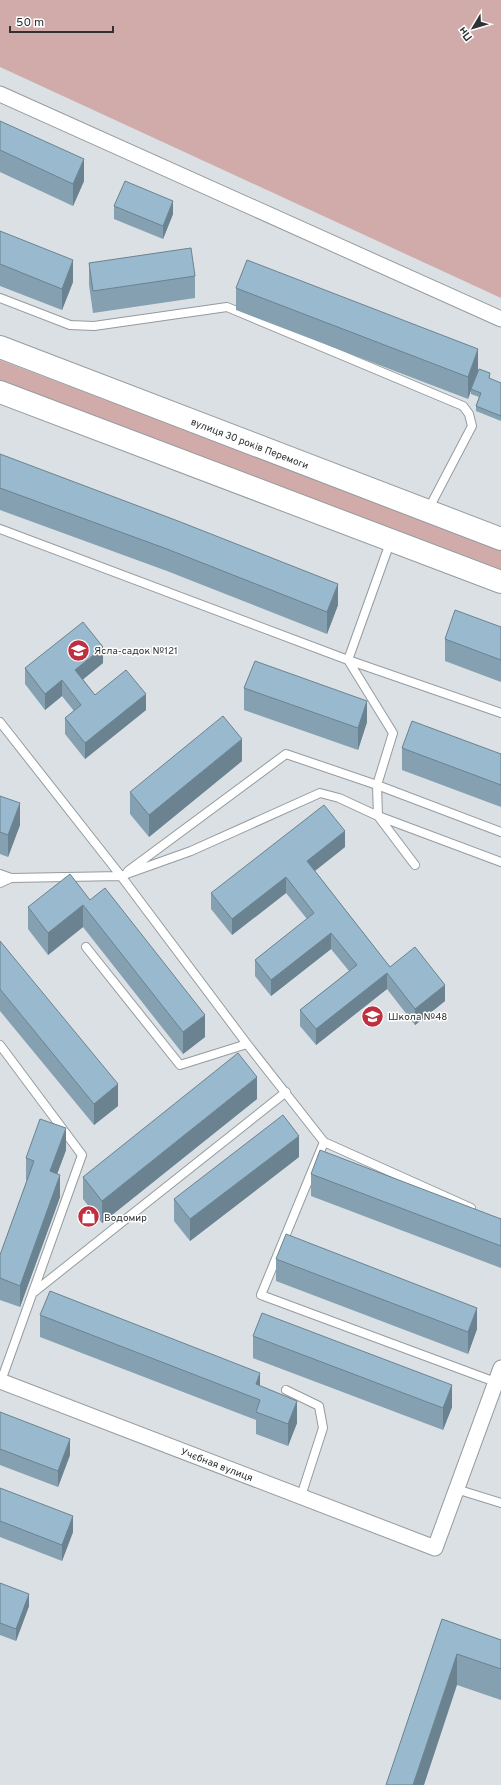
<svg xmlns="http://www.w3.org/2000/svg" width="501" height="1785" viewBox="0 0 501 1785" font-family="Overpass,sans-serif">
<rect width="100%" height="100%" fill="#dae0e4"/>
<path fill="#d0abaa" d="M0,0H501V298L0,67Z
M0,360L501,550V571L0,381Z"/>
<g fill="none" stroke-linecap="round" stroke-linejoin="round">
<defs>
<path id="lane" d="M0,298L70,325L94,326L227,307L463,406L469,414L472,426L428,510
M0,529L348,660L391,540
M501,713L348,660L393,733L377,785L501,832
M0,722L121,876L247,1044L324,1142L471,1208
M128,871L286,754L377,785L378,816L415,865
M0,874L11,878L121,876L191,851L320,793L339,798L378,816L501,862
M0,883L11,878
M86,947L180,1065L247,1044
M0,1045L82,1155L1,1381
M324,1142L261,1295L498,1383
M34,1292L286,1092
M286,1390L319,1406L323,1428L301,1496
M456,1489L501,1503"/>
<path id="street" d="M0,94L501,319
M0,1381L435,1548L501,1368"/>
<path id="secondary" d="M0,347L501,539
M0,392L501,582"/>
</defs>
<use href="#lane" stroke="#959b9e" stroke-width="10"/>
<use href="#street" stroke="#959b9e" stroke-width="17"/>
<use href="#secondary" stroke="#959b9e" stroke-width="24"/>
<use href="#lane" stroke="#fff" stroke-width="8"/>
<use href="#street" stroke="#fff" stroke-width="15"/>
<use href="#secondary" stroke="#fff" stroke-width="22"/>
</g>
<path fill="#84a0b1" d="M0,121L84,181L73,206L0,172Z
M114,206L173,214L163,239L114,219Z
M0,231L73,282L62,310L0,286Z
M89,263L195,276V298L93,313L89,285Z
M236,288L478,370L490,378V379L501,383V421L476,411V406L479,397L471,394V390L468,399L236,310Z
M0,454L338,605L327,634L167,571L0,510Z
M501,627V682L445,661V639Z
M103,663L83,679L95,695L146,710L85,759L65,734V718L74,711L62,696L45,710L25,684V668Z
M244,688L367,722L358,750L244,710Z
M402,748L501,754V807L402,770Z
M242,761L149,837L130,814V792Z
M0,796L20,825L8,857L0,854Z
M345,847L315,871L390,967L445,1001L415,1025L387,989L316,1045L300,1026V1010L349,971L331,949L271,996L255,976V960L307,919L286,893L232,935L211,909V893Z
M90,900L205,1037L183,1054L83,927L48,955L28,929V907Z
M0,941L118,1106L94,1125L0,1011Z
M257,1099L102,1223L83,1199V1177Z
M66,1150L57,1174L60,1197L20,1307L0,1300V1255L27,1180H26V1158Z
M299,1157L190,1241L174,1221V1199Z
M311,1174L501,1219V1268L311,1196Z
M276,1259L477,1329L468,1354L276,1281Z
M40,1315L260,1386L297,1423L288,1446L256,1434V1420L40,1337Z
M253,1336L452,1407L443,1430L253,1358Z
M0,1412L70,1455L58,1487L0,1465Z
M0,1488L73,1532L62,1561L0,1537Z
M0,1583L29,1606L16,1641L0,1635Z
M442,1619L501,1640V1700L457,1685Z"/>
<path fill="#6b8290" d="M84,159V181L73,206V184Z
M173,201V214L163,239V226Z
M73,260V282L62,310V289Z
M478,349V371L468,399V377Z
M338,584V605L327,634V612Z
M103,647V663L75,686V670Z
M62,680V696L45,710V694Z
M146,694V710L85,759V743Z
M367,701V722L358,750V728Z
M242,739V761L149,837V815Z
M20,803V825L8,857V835Z
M345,831V847L307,877V861Z
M286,877V893L232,935V919Z
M83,905V927L48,955V933Z
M331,933V949L271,996V980Z
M387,973V989L316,1045V1029Z
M445,985V1001L415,1025V1009Z
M205,1015V1037L183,1054V1032Z
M257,1077V1099L102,1223V1201Z
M118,1084V1106L94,1125V1104Z
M66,1128V1150L50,1193V1171Z
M299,1136V1157L190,1241V1219Z
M60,1175V1197L20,1307V1286Z
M477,1308V1329L468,1354V1332Z
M260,1373V1394L256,1384Z
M452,1385V1407L443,1430V1408Z
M297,1401V1423L288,1446V1424Z
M70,1439V1455L58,1487V1471Z
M73,1516V1532L62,1561V1545Z
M29,1594V1606L16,1641V1629Z
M457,1654V1685L424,1785H413Z"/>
<path fill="#99bace" stroke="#6b8290" d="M0,121L84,159L73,184L0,150Z
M125,181L173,201L163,226L114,206Z
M0,231L73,260L62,289L0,264Z
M191,248L195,276L93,291L89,263Z
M247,260L478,349L468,377L236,288Z
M479,369L490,373L489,378L501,383V416L476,406L481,393L471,389Z
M0,454L178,521L338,584L327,612L167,549L0,488Z
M455,610L501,627V660L445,639Z
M83,622L103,647L75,670L95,695L126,670L146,694L85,743L65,718L81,705L62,680L45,694L25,668Z
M255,661L367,701L358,728L244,688Z
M223,716L242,739L149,815L130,792Z
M412,721L501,754V785L402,748Z
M0,796L20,803L8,835L0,832Z
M324,805L345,831L307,861L390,967L415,947L445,985L415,1009L387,973L316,1029L300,1010L357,965L331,933L271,980L255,960L314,913L286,877L232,919L211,893Z
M70,874L90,900L105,888L205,1015L183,1032L83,905L48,933L28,907Z
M0,941L118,1084L94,1104L0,989Z
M238,1053L257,1077L102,1201L83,1177Z
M283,1115L299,1136L190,1219L174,1199Z
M40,1119L66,1128L50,1171L60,1175L20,1286L0,1278V1255L34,1161L26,1158Z
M320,1150L501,1219V1246L311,1174Z
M286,1234L477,1308L468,1332L276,1259Z
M50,1291L260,1373L256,1384L297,1401L288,1424L256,1412L260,1400L40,1315Z
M262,1313L452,1385L443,1408L253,1336Z
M0,1412L70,1439L58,1471L0,1449Z
M0,1488L73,1516L62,1545L0,1521Z
M0,1583L29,1594L16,1629L0,1623Z
M442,1619L501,1640V1669L457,1654L413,1785H386Z"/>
<defs>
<symbol id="school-disc" viewBox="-11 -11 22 22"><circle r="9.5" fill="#bf2f40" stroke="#fff"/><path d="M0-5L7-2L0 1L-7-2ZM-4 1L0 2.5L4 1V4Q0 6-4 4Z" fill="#fff"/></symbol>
<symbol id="shop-disc" viewBox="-11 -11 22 22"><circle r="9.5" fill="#bf2f40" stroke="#fff"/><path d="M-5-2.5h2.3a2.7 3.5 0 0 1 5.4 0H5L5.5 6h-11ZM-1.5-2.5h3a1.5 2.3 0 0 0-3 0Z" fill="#fff"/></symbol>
</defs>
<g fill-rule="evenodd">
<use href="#school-disc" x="66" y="638" width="25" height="25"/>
<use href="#school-disc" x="360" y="1004" width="25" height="25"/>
<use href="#shop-disc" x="76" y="1204" width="25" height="25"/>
</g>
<g text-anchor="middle" stroke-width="3" stroke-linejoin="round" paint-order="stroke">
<g font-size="10" fill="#2f3233" stroke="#fff">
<text transform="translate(250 443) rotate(21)" y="4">вулиця 30 років Перемоги</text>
<text transform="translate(217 1464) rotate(21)" y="4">Учєбная вулиця</text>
</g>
<g font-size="10" fill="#2f3233" stroke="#fff" text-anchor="start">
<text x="94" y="654">Ясла-садок №121</text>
<text x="388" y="1020">Школа №48</text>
<text x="104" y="1221">Водомир</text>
</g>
</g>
<g transform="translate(473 28) rotate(232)" stroke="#ffffff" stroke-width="3" paint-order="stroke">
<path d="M0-3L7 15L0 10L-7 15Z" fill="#2f3233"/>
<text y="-6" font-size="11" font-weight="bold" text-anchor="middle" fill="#2f3233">Пн</text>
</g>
<path d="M10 26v6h103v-6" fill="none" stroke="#2f3233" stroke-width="2"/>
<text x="16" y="26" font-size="12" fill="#2f3233" stroke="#ffffff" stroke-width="3" paint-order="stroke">50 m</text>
</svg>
